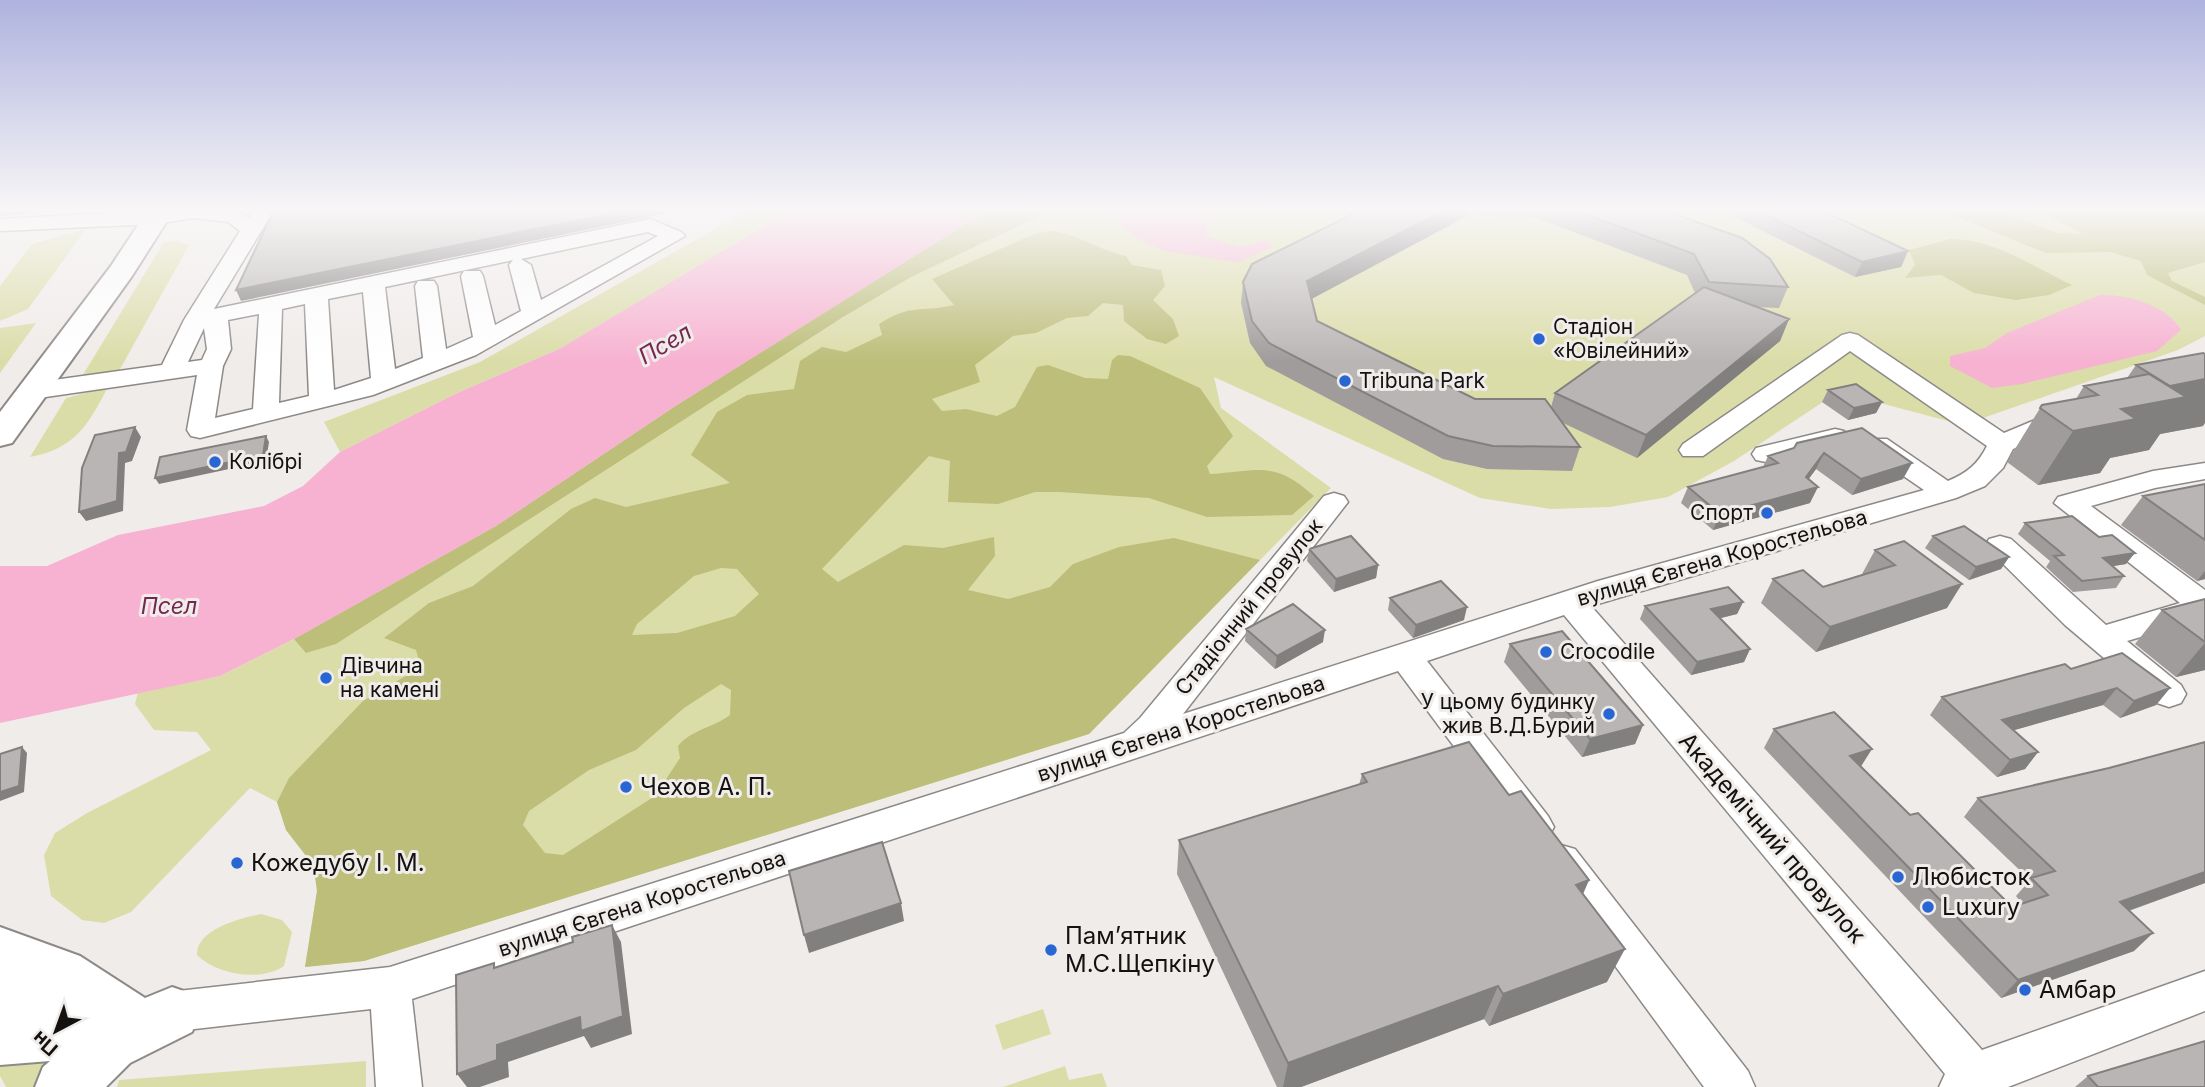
<svg xmlns="http://www.w3.org/2000/svg" width="2205" height="1087" viewBox="0 0 2205 1087" font-family="Inter,sans-serif">
<rect width="100%" height="100%" fill="#f0ecea"/>
<path fill="#dbdda8" d="M749,210H791L559,349L455,394L340,452L324,422L480,362Z
M988,210H2205V336L2178,350L1963,425L1850,395L1823,402L1734,461L1668,497L1610,507L1551,509L1480,498L1214,377L1221,408L1331,488L1089,734L364,961L305,967L317,891L315,876L310,861L286,830L277,802L250,788L131,912L104,923L82,920L51,896L44,855L55,833L87,813L211,750L197,732L154,730L135,704L138,692L220,676L294,639Z
M86,229L28,309L0,321V286L32,244Z
M177,241L189,245L119,371L81,378L164,242Z
M36,323L0,373V328Z
M108,387C88,425 75,449 30,457L66,398Z
M261,914L282,920L292,932L284,966C261,982 217,975 197,955C196,929 242,918 261,914Z
M1043,1009L1051,1034L1003,1050L995,1025Z
M89,1053L48,1087H6L0,1076V1058Z
M366,1061V1087H117L119,1080Z
M1065,1066L1069,1080L1102,1073L1107,1087H1003Z"/>
<path fill="#bcbe79" fill-rule="evenodd" d="M988,210H1052L911,277L843,317L336,644L306,653L294,639L496,526L677,405Z
M1940,210H1998L2057,233L2083,234L2036,210H2205V262L2168,273L2172,281L2205,297V305L2147,275L2141,261L2110,252L2046,253Z
M1049,231C1077,233 1098,250 1126,256L1132,265L1161,270L1165,286L1153,300L1173,319L1179,336L1166,344L1147,339L1124,321L1123,305L1103,303L1088,316L1067,318L1036,333L1013,336L975,365L980,382L932,399L942,411L966,409L997,416L1015,407L1037,367L1048,365L1085,378L1108,379L1112,360L1118,355L1130,356L1200,388L1233,436L1207,466L1210,474C1260,471 1274,460 1314,496L1292,515L1207,517L1149,498L1060,492H1035L998,504L948,502L950,461L929,456L822,569L838,582L904,545L943,548L994,537L995,556L968,590L1008,599L1050,587L1073,564L1119,547L1174,538L1260,560L1089,734L364,961L305,967L317,891L315,876L310,861L286,830L277,802L289,778L363,701L421,667L416,650L384,638L429,603L473,586L571,509L595,498L626,507L730,483L691,455L717,412L747,395L794,389L800,361L822,347L846,352L882,335L879,324C912,303 919,313 954,305L932,279L1032,235ZM721,568L737,569L759,594L735,616L677,633L632,635L637,624L694,576ZM721,684L731,690L730,715C713,728 692,729 678,746L680,758L655,796L563,855L545,853L523,825L529,811L589,770L636,750L684,708Z
M1951,239C1995,239 2033,267 2072,285L2049,295L2016,300L1974,293L1941,275L1905,278L1915,265L1909,250Z"/>
<path fill="#f7b2d1" d="M791,210H988L677,405L496,526L294,639L220,676L0,723V566H47L118,535L264,506L303,486L340,452L455,394L559,349Z
M1111,210H1196L1207,222V237L1240,247L1264,241L1275,246L1239,262L1165,251L1135,237L1117,221Z
M2100,295C2127,294 2167,305 2181,330L2157,351L2022,384L1992,388L1950,366V356L1985,348L2007,333Z"/>
<g fill="none" stroke-linecap="round" stroke-linejoin="round">
<defs>
<path id="minor" d="M169,210H234L249,218L254,210H274L214,309L650,219L681,232L685,236L476,355L373,395L200,438L191,436L187,430L197,375L32,399L23,396L19,391L23,386L32,383L162,365L184,320L240,231L228,222L193,218L156,224L0,231V219ZM648,232L658,236L541,300L531,265L521,259ZM513,260L509,265L521,311L495,325L483,276L480,271H464L461,276L473,337L446,349L437,286L434,281H418L415,286L423,358L395,369L385,287ZM363,292L371,378L334,390L328,299ZM305,304L309,396L279,403L282,309ZM259,314L253,409L215,418L223,366L231,349L228,320ZM204,328L207,349L202,360L188,362Z
M1850,333L1858,335L2004,433L2059,410L2068,412L2072,418L2068,424L2013,449L2003,468L1985,486L1956,498L1591,606L1982,1050L2205,971V1011L2008,1087H1939L1945,1074L1564,615L1427,661L1548,816L1554,827L1548,838L1535,843L1522,838L1398,671L412,999L422,1087H376L371,1009L160,1033L145,1027L139,1013L145,999L160,993L390,967L1124,733L1140,718L1324,496L1334,493L1344,496L1348,502L1183,714L1598,581L1924,490L1867,451L1864,445L1867,439H1887L1948,481C1967,473 1978,464 1987,446L1850,351L1703,456H1683L1679,450L1683,444L1842,335Z
M1835,429L1844,431L1848,437L1844,443L1766,462L1756,460L1752,454L1756,448Z
M2205,463V479L2155,488L2091,506L2205,590V617L2202,619L2127,641L2181,685L2186,694L2181,703L2169,707L2157,703L2065,625L1985,546L1989,539L2000,536L2011,539L2106,625L2180,603L2054,503L2058,497L2153,471Z
M1561,845L1575,849L1748,1071L1755,1087H1704L1547,873L1542,861L1547,849Z"/>
<path id="major" d="M148,210H174L132,276L12,443L0,446V412L111,266Z
M0,927L80,956L145,998L172,987L192,994L200,1013L192,1032L130,1063L106,1087H35L43,1067L50,1061L0,1065Z"/>
</defs>
<use href="#minor" stroke="#8d8987" stroke-width="3"/>
<use href="#major" stroke="#8d8987" stroke-width="4"/>
<use href="#minor" fill="#fff" fill-rule="evenodd"/>
<use href="#major" fill="#fff" fill-rule="evenodd"/>
</g>
<path fill="#a09c9c" fill-rule="evenodd" d="M1361,210H1663L1788,287L1779,308L1756,307L1789,319L1780,341L1637,458L1561,422L1580,447L1572,471L1487,469L1443,459L1266,366L1250,343L1241,303L1243,282ZM1469,215L1537,218L1687,275L1695,293L1555,393L1551,407L1475,399L1317,321L1311,299Z
M1728,210H1821L1908,251L1901,267L1855,277L1727,213Z
M2203,353V426L2160,434L2149,450L2110,458L2100,473L2038,485L2007,462L2042,405L2076,399L2084,386L2127,378L2136,365Z
M1828,390L1882,402L1876,413L1848,420L1822,402Z
M1797,443L1903,479L1852,495L1816,469L1808,480L1810,503L1713,530L1681,503L1688,487L1763,467L1768,456L1794,448Z
M2205,484V579L2197,581L2121,525L2143,496Z
M2025,523L2099,537L2126,564L2113,566L2124,576L2116,588L2073,592L2046,567L2050,561L2018,534Z
M1933,536L2009,557L2001,569L1969,580L1925,548Z
M1904,541L1947,608L1816,652L1761,603L1773,579L1823,587L1863,575L1862,574L1875,550Z
M1309,549L1378,565L1376,578L1334,592L1307,561Z
M1390,598L1464,620L1413,638L1388,610Z
M2205,599V670L2176,677L2135,644L2162,610Z
M1743,602L1737,614L1720,618L1750,649L1744,662L1691,675L1640,619L1645,606Z
M1246,629L1323,642L1275,669L1245,641Z
M1510,644L1643,725L1635,744L1582,757L1504,662Z
M2071,669L2170,688L2156,705L2120,718L2103,705L2014,730L2038,752L2025,769L1997,777L1930,715L1942,697Z
M1774,729L1861,766L1910,815L2012,907L2022,904L2016,896L2030,880L1964,817L1978,798L2109,768L2205,742V883L2129,911L2134,951L2001,998L1764,748Z
M1362,774L1509,795L1589,880L1583,894L1607,982L1489,1026L1484,1019L1301,1087H1277L1177,874L1179,840L1359,785Z
M2088,1076L2205,1087H2075Z"/>
<path fill="#827f7f" d="M0,210H35L32,213L0,216Z
M629,210H682L241,301L236,290Z
M1445,210H1470L1469,215L1304,303L1307,281Z
M1908,251L1901,267L1855,277L1862,262Z
M1789,319L1780,341L1637,458L1646,435Z
M2205,379V423L2203,426L2160,434L2149,450L2110,458L2100,473L2038,485L2073,431L2121,409L2159,402L2170,386Z
M1882,402L1876,413L1848,420L1854,408Z
M135,427L141,437L132,461L125,463L123,511L86,521L79,512Z
M266,436L269,442L266,461L159,484L155,478Z
M1824,453L1816,469L1799,492L1818,487L1810,503L1713,530L1720,514L1806,477Z
M1912,463L1903,479L1852,495L1861,479Z
M2135,553L2126,564L2095,569L2103,558Z
M2009,557L2001,569L1969,580L1976,567Z
M1378,565L1376,578L1334,592L1336,579Z
M2205,571V579L2197,581Z
M1962,584L1947,608L1816,652L1830,627Z
M1743,602L1737,614L1705,622L1711,609Z
M1467,607L1464,620L1413,638L1416,625Z
M1325,630L1323,642L1275,669L1277,656Z
M2205,643V670L2176,677Z
M1750,649L1744,662L1691,675L1697,662Z
M2117,688L2103,705L1990,737L2002,720Z
M2170,688L2156,705L2120,718L2134,701Z
M1643,725L1635,744L1582,757L1590,739Z
M22,747L27,753L24,792L0,801V792Z
M1872,749L1860,768L1850,756Z
M2038,752L2025,769L1997,777L2010,760Z
M2205,872V883L2102,920L2120,902Z
M1589,880L1574,914L1576,885Z
M901,903L904,921L809,953L804,935Z
M612,925L621,942L632,1034L591,1048L584,1036L508,1062L509,1077L480,1087H467L457,1074L497,1045Z
M2153,933L2134,951L2001,998L2018,980Z
M1625,949L1607,982L1489,1026L1503,994Z
M1498,986L1484,1019L1301,1087H1283L1288,1063Z"/>
<path fill="#bab5b5" stroke="#827f7f" stroke-width="2" d="M274,210H629L236,290Z
M1361,210H1445L1307,281L1317,321L1475,399H1545L1580,447L1493,446L1448,436L1269,343L1252,321L1243,282L1252,264Z
M1574,210H1663L1742,238L1770,259L1788,287L1709,282L1694,254Z
M1756,210H1821L1908,251L1862,262Z
M1704,287L1789,319L1646,435L1555,393Z
M2203,353L2205,354V379L2170,386L2136,365Z
M2149,374L2186,397L2121,409L2136,419L2073,431L2040,408L2042,405L2098,395L2084,386Z
M1856,384L1882,402L1854,408L1828,390Z
M135,427L126,452L119,453L117,501L79,512L82,468L95,435Z
M1862,428L1912,463L1861,479L1824,453L1806,477L1818,487L1720,514L1688,487L1778,463L1768,456L1794,448L1797,443Z
M266,436L263,455L155,478L160,457Z
M2205,484V540L2143,496Z
M2072,516L2099,537L2112,535L2135,553L2103,558L2124,576L2082,581L2054,556L2064,555L2025,523Z
M1964,526L2009,557L1976,567L1933,536Z
M1351,536L1378,565L1336,579L1309,549Z
M1904,541L1962,584L1830,627L1773,579L1803,570L1823,587L1895,565L1875,550Z
M1441,581L1467,607L1416,625L1390,598Z
M1728,587L1743,602L1711,609L1750,649L1697,662L1645,606Z
M2205,599V642L2162,610Z
M1293,604L1325,630L1277,656L1246,629Z
M1562,631L1643,725L1590,739L1510,644Z
M2122,653L2170,688L2134,701L2117,688L2002,720L2038,752L2010,760L1942,697L2065,664L2071,669Z
M1834,712L1872,749L1850,756L1910,815L1918,813L2012,907L2048,895L2031,878L2055,871L1978,798L2109,768L2205,742V872L2120,902L2153,933L2018,980L1774,729Z
M1469,742L1509,795L1521,791L1589,880L1576,885L1625,949L1503,994L1498,986L1288,1063L1179,840L1367,782L1362,774Z
M22,747L19,786L0,792V754Z
M882,842L901,903L804,935L789,871Z
M612,925L623,1016L581,1031L580,1017L497,1045V1060L457,1074L456,975L494,963V968L573,942L572,937Z
M2205,1041V1087H2098L2088,1076Z"/>
<linearGradient id="sky" x2="0" y2="1"><stop stop-color="#aeb3df"/><stop offset="0.58" stop-color="#f8f6f6"/><stop offset="1" stop-color="#f8f6f6" stop-opacity="0"/></linearGradient>
<rect width="2205" height="362" fill="url(#sky)"/>
<g fill="#2866d3" stroke="#f0ecea" stroke-width="2.5">
<circle cx="1539" cy="339" r="7"/>
<circle cx="1345" cy="381" r="7"/>
<circle cx="215" cy="462" r="7"/>
<circle cx="1767" cy="513" r="7"/>
<circle cx="1546" cy="652" r="7"/>
<circle cx="326" cy="678" r="7"/>
<circle cx="1609" cy="714" r="7"/>
<circle cx="626" cy="787" r="7"/>
<circle cx="237" cy="863" r="7"/>
<circle cx="1898" cy="877" r="7"/>
<circle cx="1928" cy="907" r="7"/>
<circle cx="1051" cy="950" r="7"/>
<circle cx="2025" cy="990" r="7"/>
</g>
<g text-anchor="middle" stroke-width="6" stroke-linejoin="round" paint-order="stroke">
<g font-size="21" fill="#131211" stroke="#f0ecea" text-anchor="start">
<text x="1553" y="334">Стадіон<tspan x="1553" dy="24">«Ювілейний»</tspan></text>
<text x="1359" y="388">Tribuna Park</text>
<text x="229" y="469">Колібрі</text>
<text x="1753" y="520" text-anchor="end">Спорт</text>
<text x="1560" y="659">Crocodile</text>
<text x="340" y="673">Дівчина<tspan x="340" dy="24">на камені</tspan></text>
<text x="1595" y="709" text-anchor="end">У цьому будинку<tspan x="1595" dy="24">жив В.Д.Бурий</tspan></text>
</g>
<g font-size="21" fill="#131211" stroke="#f0ecea">
<text transform="translate(1722 558) rotate(-16)" y="7">вулиця Євгена Коростельова</text>
<text transform="translate(1249 607) rotate(-51)" y="7">Стадіонний провулок</text>
<text transform="translate(1181 729) rotate(-18)" y="7">вулиця Євгена Коростельова</text>
<text transform="translate(642 904) rotate(-18)" y="7">вулиця Євгена Коростельова</text>
</g>
<g font-size="23" font-style="italic" fill="#752651" stroke="#f0ecea">
<text transform="translate(665 344) rotate(-30)" y="8">Псел</text>
<text x="169" y="614">Псел</text>
</g>
<g font-size="24" fill="#131211" stroke="#f0ecea" text-anchor="start">
<text x="640" y="795">Чехов А. П.</text>
<text x="251" y="871">Кожедубу І. М.</text>
<text x="1912" y="885">Любисток</text>
<text x="1942" y="915">Luxury</text>
<text x="1065" y="944">Пам’ятник<tspan x="1065" dy="28">М.С.Щепкіну</tspan></text>
<text x="2039" y="998">Амбар</text>
</g>
<g font-size="24" fill="#131211" stroke="#f0ecea">
<text transform="translate(1772 838) rotate(49)" y="8">Академічний провулок</text>
</g>
</g>
<g transform="translate(56 1031) rotate(221)" stroke="#f0ecea" stroke-width="5" paint-order="stroke">
<path d="M0-5L12 26L0 18L-12 26Z" fill="#131211"/>
<text y="-10" font-size="19" font-weight="bold" text-anchor="middle" fill="#131211">Пн</text>
</g>
</svg>
